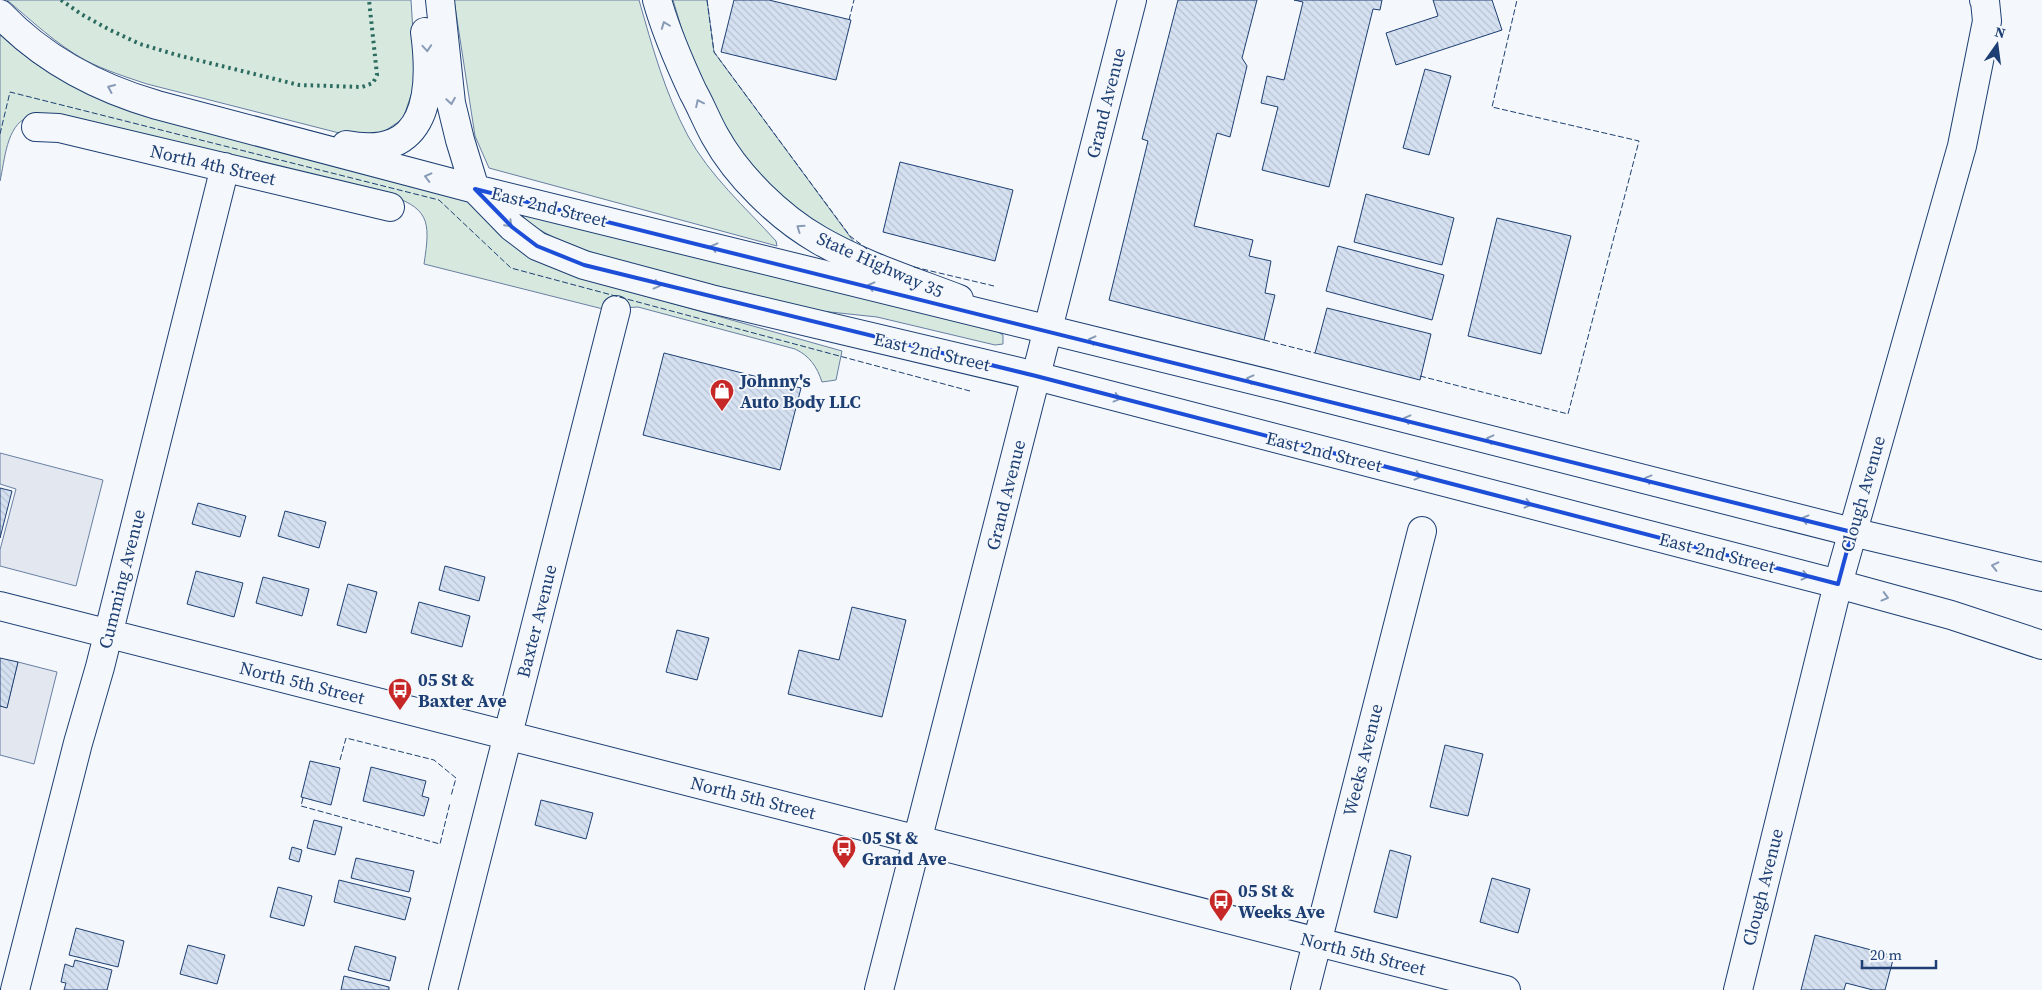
<svg xmlns="http://www.w3.org/2000/svg" width="2042" height="990" viewBox="0 0 2042 990" font-family="'Source Serif 4',serif">
<defs>
<pattern id="building-back-hatch" width="6" height="6" patternUnits="userSpaceOnUse" patternTransform="scale(1.25)"><rect width="6" height="6" fill="#d5e0f0"/><path d="M-1 5l2 2M0 0l6 6M5-1l2 2" fill="none" stroke="#b6c1d1"/></pattern>
</defs>
<rect width="100%" height="100%" fill="#f4f7fb"/>
<path fill="#d7e8df" stroke="#687fa3" d="M7,0H411L416,80L403,119L380,134L351,136L147,84C126,77 104,70 85,60C56,44 32,21 7,0Z
M454,0H639C652,46 665,93 688,136C710,176 745,207 776,241L777,246L489,168L475,136Z
M673,0H707L714,52L862,253C832,234 797,216 771,190C736,155 707,106 691,58C684,39 679,19 673,0Z
M0,34C38,71 84,95 134,110L466,192L596,282L842,351L836,380L822,382C817,367 810,356 795,349L638,307L603,309L424,264C431,219 429,208 384,193L28,117C6,126 5,160 0,181Z
M522,213L995,330L1003,335V344L995,345L877,317L802,309L596,254L560,241L533,226L524,218Z"/>
<path fill="#e3e8f0" stroke="#687fa3" d="M0,453L103,480L76,586L0,566V550L16,489L0,484Z
M18,662L57,672L34,764L0,755V706L7,707Z"/>
<path fill="url(#building-back-hatch)" stroke="#1d3f73" d="M734,0H769L851,20L836,80L721,52Z
M1178,0H1257L1242,58L1247,66L1230,137L1217,133L1194,226L1253,240L1249,256L1271,261L1265,293L1275,295L1264,340L1109,300L1148,141L1142,139Z
M1294,0H1382L1380,10L1373,9L1329,187L1262,170L1278,107L1261,103L1267,76L1284,80L1303,2Z
M1433,0H1492L1502,30L1396,65L1386,33L1438,16Z
M1425,69L1451,76L1429,155L1403,148Z
M900,162L1013,190L995,261L883,232Z
M1366,194L1454,218L1442,265L1354,242Z
M1497,218L1571,236L1541,354L1468,336Z
M1338,246L1444,275L1432,320L1326,291Z
M1327,308L1431,334L1420,380L1315,353Z
M664,353L801,388L780,470L643,435Z
M0,488L12,491L0,538Z
M198,503L246,516L240,537L192,524Z
M285,511L326,522L319,548L278,536Z
M445,566L485,577L479,601L439,590Z
M196,571L243,583L234,617L187,604Z
M263,577L309,589L302,616L256,603Z
M348,584L377,592L366,633L337,625Z
M419,602L470,616L462,647L411,633Z
M852,607L906,620L882,717L788,694L799,650L839,660Z
M677,630L709,638L697,680L666,672Z
M0,658L18,662L7,708L0,706Z
M1445,745L1483,754L1468,816L1430,807Z
M310,761L340,768L331,805L301,797Z
M371,767L426,781L422,796L429,798L424,816L363,801Z
M541,800L593,813L586,839L535,825Z
M314,820L342,827L335,855L307,848Z
M292,847L302,850L299,862L289,859Z
M1390,850L1411,856L1397,918L1374,912Z
M356,858L414,871L409,892L351,878Z
M1492,878L1530,889L1518,933L1480,922Z
M339,880L411,898L405,920L334,902Z
M278,887L312,896L304,926L270,917Z
M76,928L124,941L118,967L69,955Z
M1815,935L1894,956L1885,990H1873L1846,983L1844,990H1801Z
M188,945L225,955L217,984L180,974Z
M355,946L396,957L390,981L348,970Z
M75,960L112,970L107,990H64L66,983L61,982L65,964L73,967Z
M344,976L389,987V990H341Z"/>
<g fill="none" stroke-linecap="round" stroke-linejoin="round">
<defs>
<path id="minor" d="M36,127L59,128L390,207
M0,606L1506,990
M15,990L78,743L100,667L225,167
M443,990L616,310
M879,990L1132,0
M1305,990L1422,531
M1738,990L1838,584L1962,146L1987,21L1985,1L1984,0"/>
<path id="major" d="M657,0C666,32 679,62 693,92C701,106 707,122 715,136C737,176 779,217 819,240C862,265 912,281 959,299"/>
<path id="highway" d="M440,0L451,103L460,140L475,189L512,227L537,246L584,265L711,299L1036,376L1838,584L1951,615L2042,645
M0,14C43,59 98,88 157,105L475,189L1282,387L1852,532L2042,577
M346,145C428,161 433,92 425,32"/>
</defs>
<use href="#minor" stroke="#1d3f73" stroke-width="30"/>
<use href="#major" stroke="#1d3f73" stroke-width="30"/>
<use href="#highway" stroke="#1d3f73" stroke-width="30"/>
<use href="#minor" stroke="#f4f7fb" stroke-width="28"/>
<use href="#major" stroke="#f4f7fb" stroke-width="28"/>
<use href="#highway" stroke="#f4f7fb" stroke-width="28"/>
<path stroke="#2c6c60" stroke-width="4" stroke-dasharray="2.5 4" stroke-linecap="butt" d="M61,0L81,14L110,30L140,44L177,55L299,85L362,87L373,83L377,75L369,0"/>
<path stroke="#1d3f73" stroke-width="1" stroke-dasharray="6 2.5" stroke-linecap="butt" d="M707,0L714,52L850,236L867,249
M849,20L854,0
M0,134L10,92L439,200L511,268L970,391
M914,267L994,286
M1264,340L1315,353
M1420,376L1568,414L1639,141L1492,107L1517,0
M340,760L346,738L434,760L456,778L451,796
M303,798L301,806L440,844L450,803"/>
</g>
<defs><path id="oneway-chevron" d="M-2-3.5L2.5 0L-2 3.5" fill="none" stroke-width="1.6" stroke-linecap="round" stroke-linejoin="round" transform="scale(1.25)"/></defs>
<g stroke="#889bb7">
<use href="#oneway-chevron" transform="translate(665 25) rotate(-111)"/>
<use href="#oneway-chevron" transform="translate(427 48) rotate(86)"/>
<use href="#oneway-chevron" transform="translate(111 88) rotate(-156)"/>
<use href="#oneway-chevron" transform="translate(451 101) rotate(81)"/>
<use href="#oneway-chevron" transform="translate(699 103) rotate(-116)"/>
<use href="#oneway-chevron" transform="translate(428 177) rotate(-166)"/>
<use href="#oneway-chevron" transform="translate(509 224) rotate(46)"/>
<use href="#oneway-chevron" transform="translate(800 228) rotate(-145)"/>
<use href="#oneway-chevron" transform="translate(714 247) rotate(-166)"/>
<use href="#oneway-chevron" transform="translate(657 285) rotate(15)"/>
<use href="#oneway-chevron" transform="translate(871 286) rotate(-166)"/>
<use href="#oneway-chevron" transform="translate(1092 340) rotate(-166)"/>
<use href="#oneway-chevron" transform="translate(1250 379) rotate(-166)"/>
<use href="#oneway-chevron" transform="translate(1117 398) rotate(15)"/>
<use href="#oneway-chevron" transform="translate(1407 419) rotate(-166)"/>
<use href="#oneway-chevron" transform="translate(1490 439) rotate(-166)"/>
<use href="#oneway-chevron" transform="translate(1418 476) rotate(14)"/>
<use href="#oneway-chevron" transform="translate(1648 479) rotate(-165)"/>
<use href="#oneway-chevron" transform="translate(1528 504) rotate(14)"/>
<use href="#oneway-chevron" transform="translate(1805 519) rotate(-165)"/>
<use href="#oneway-chevron" transform="translate(1995 566) rotate(-167)"/>
<use href="#oneway-chevron" transform="translate(1805 576) rotate(14)"/>
<use href="#oneway-chevron" transform="translate(1885 597) rotate(15)"/>
</g>
<path fill="none" stroke="#1d4ed8" stroke-width="4" stroke-linejoin="round" d="M475,189L1852,532L1838,584L1036,376L584,265L537,246L512,227Z"/>
<defs>
<symbol id="shop-pin" viewBox="-11 -11 22 30"><path d="M0 17L-7.5 6A9.5 9.5 0 1 1 7.5 6Z" fill="#c62828" stroke="#f4f7fb"/><path d="M-5-2.5h2.3a2.7 3.5 0 0 1 5.4 0H5L5.5 6h-11ZM-1.5-2.5h3a1.5 2.3 0 0 0-3 0Z" fill="#fff"/></symbol>
<symbol id="bus-pin" viewBox="-11 -11 22 30"><path d="M0 17L-7.5 6A9.5 9.5 0 1 1 7.5 6Z" fill="#c62828" stroke="#f4f7fb"/><path d="M-5-6H5V4H4V6H2V4H-2V6H-4V4H-5ZM-3.5-4V0h7V-4ZM-3.5 1.2v1.5H-2V1.2ZM2 1.2v1.5H3.5V1.2Z" fill="#fff"/></symbol>
</defs>
<g fill-rule="evenodd">
<use href="#shop-pin" x="708" y="377" width="28" height="38"/>
<use href="#bus-pin" x="386" y="676" width="28" height="38"/>
<use href="#bus-pin" x="830" y="834" width="28" height="38"/>
<use href="#bus-pin" x="1207" y="887" width="28" height="38"/>
</g>
<g text-anchor="middle" stroke-width="4" stroke-linejoin="round" paint-order="stroke">
<g font-size="18" fill="#1d3f73" stroke="#f4f7fb">
<text transform="translate(1106 103) rotate(-76)" y="6">Grand Avenue</text>
<text transform="translate(213 165) rotate(13)" y="6">North 4th Street</text>
<text transform="translate(549 207) rotate(14)" y="6">East 2nd Street</text>
<text transform="translate(880 265) rotate(24)" y="6">State Highway 35</text>
<text transform="translate(932 352) rotate(13)" y="6">East 2nd Street</text>
<text transform="translate(1324 452) rotate(14)" y="6">East 2nd Street</text>
<text transform="translate(1863 494) rotate(-74)" y="6">Clough Avenue</text>
<text transform="translate(1006 495) rotate(-76)" y="6">Grand Avenue</text>
<text transform="translate(1717 553) rotate(14)" y="6">East 2nd Street</text>
<text transform="translate(122 579) rotate(-76)" y="6">Cumming Avenue</text>
<text transform="translate(537 621) rotate(-76)" y="6">Baxter Avenue</text>
<text transform="translate(302 683) rotate(14)" y="6">North 5th Street</text>
<text transform="translate(1363 760) rotate(-76)" y="6">Weeks Avenue</text>
<text transform="translate(753 798) rotate(14)" y="6">North 5th Street</text>
<text transform="translate(1763 887) rotate(-76)" y="6">Clough Avenue</text>
<text transform="translate(1363 954) rotate(14)" y="6">North 5th Street</text>
</g>
<g font-size="18" font-weight="bold" fill="#1d3f73" stroke="#f4f7fb" text-anchor="start">
<text x="740" y="387">Johnny's<tspan x="740" dy="21">Auto Body LLC</tspan></text>
<text x="418" y="686">05 St &amp;<tspan x="418" dy="21">Baxter Ave</tspan></text>
<text x="862" y="844">05 St &amp;<tspan x="862" dy="21">Grand Ave</tspan></text>
<text x="1238" y="897">05 St &amp;<tspan x="1238" dy="21">Weeks Ave</tspan></text>
</g>
</g>
<g transform="translate(1997 45) rotate(14)" stroke="#f4f7fb" stroke-width="4" paint-order="stroke">
<path d="M0-4L9 19L0 12L-9 19Z" fill="#1d3f73"/>
<text y="-8" font-size="14" font-weight="bold" text-anchor="middle" fill="#1d3f73">N</text>
</g>
<path d="M1862 960v8h74v-8" fill="none" stroke="#1d3f73" stroke-width="2.5"/>
<text x="1870" y="960" font-size="15" fill="#1d3f73" stroke="#f4f7fb" stroke-width="4" paint-order="stroke">20 m</text>
</svg>
